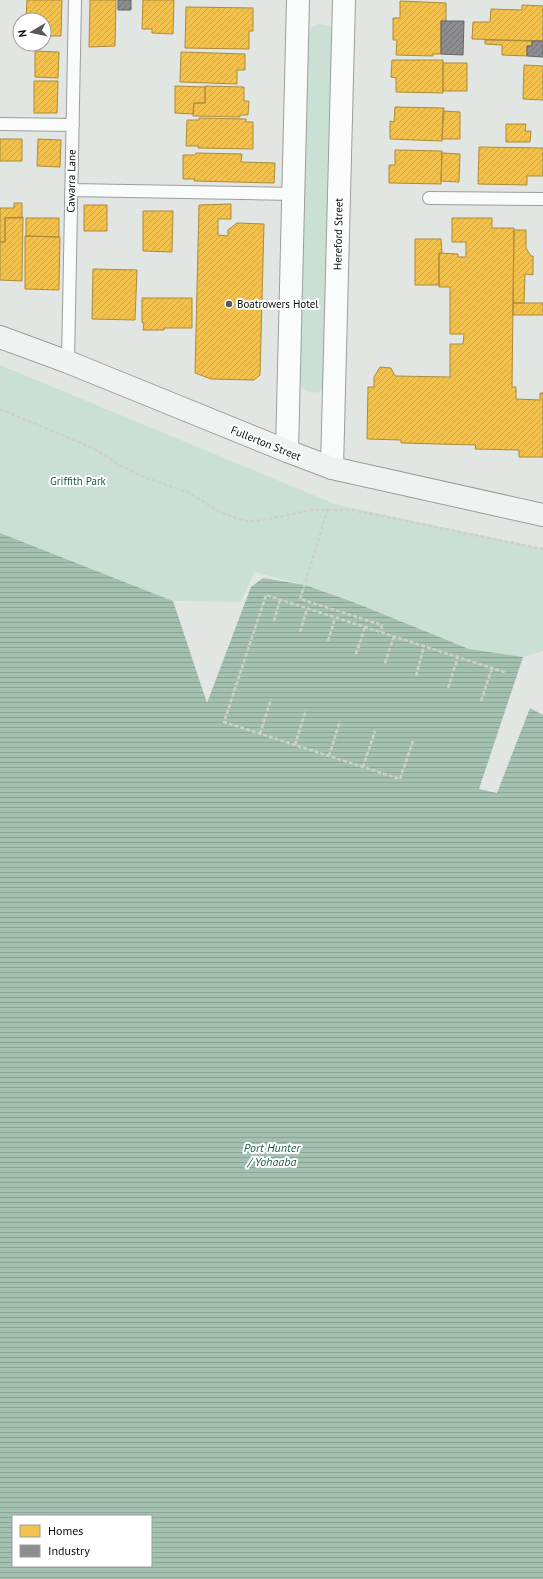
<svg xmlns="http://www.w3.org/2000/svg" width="543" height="1579" viewBox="0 0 543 1579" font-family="'PT Sans',sans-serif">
<defs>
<pattern id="water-rules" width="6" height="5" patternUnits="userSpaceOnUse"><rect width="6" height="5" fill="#a3c0b1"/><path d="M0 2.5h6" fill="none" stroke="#8ba497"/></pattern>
<pattern id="homes-hatch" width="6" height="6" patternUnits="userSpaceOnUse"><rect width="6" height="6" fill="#f2c14e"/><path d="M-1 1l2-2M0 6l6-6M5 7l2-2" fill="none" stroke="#cea543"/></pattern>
<pattern id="industry-hatch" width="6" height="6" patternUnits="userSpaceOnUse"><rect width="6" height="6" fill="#8d8d92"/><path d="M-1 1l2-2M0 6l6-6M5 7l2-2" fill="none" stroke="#717275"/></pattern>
</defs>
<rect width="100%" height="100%" fill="#e1e6e3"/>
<path fill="#cae0d5" d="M319,24L329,26L333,29L324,389C312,398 296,389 300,374L307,37L311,28Z
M0,365L335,504L543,549V651L523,657L469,649L353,602L305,585L254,572L241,602L173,601L0,533Z"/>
<path fill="url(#water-rules)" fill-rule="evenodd" d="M0,533L173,601L207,703L251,587L263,578L305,585L353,602L469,649L523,657L479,789L497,793L530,708L543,715V1579H0ZM13,1516H151V1566H13Z"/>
<path fill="url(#homes-hatch)" stroke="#ac8b3a" d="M27,0H62L61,36H44V20H26Z
M90,0H116L115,46L89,47Z
M143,0H174L173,34L152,33V29H142Z
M400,1L446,3V21H441V54H433V56L396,55L397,40H393V18H400Z
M522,5L543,6V41L472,39L473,22H490L491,9L522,10Z
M186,7L253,8V31H249V49L185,48Z
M485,40L532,41V46H527V56L502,55V45L485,44Z
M35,51L59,52L58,78L35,77Z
M181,52L245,54V70H237V84L180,82Z
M392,60H443V93L396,92V78L391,77Z
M443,63H467V91H443Z
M524,65L543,66V100L523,99Z
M34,81H58L57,113H34Z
M175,86L205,87V103H194L193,114L175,113Z
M205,86L244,87V101H249L248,115H240V117L193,116L194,103H205Z
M395,107L444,108L442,141L390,139V121L394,122Z
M443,111L460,112V139H442Z
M199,118L246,119V122H253V149L198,148L199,146H186L187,120H199Z
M506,124H526L525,131H531L530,142H506Z
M0,139H22V161H0Z
M38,139L61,140L60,167L37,166Z
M479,147L543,148V176H527V185L478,184Z
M395,150L442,151L441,184L389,183V165H395Z
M196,153L242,154L241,162L275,163L274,183L194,181L195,179H183V155H195Z
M442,153L460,154L459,182L441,181Z
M14,203H22V218H5V242H0V208H14Z
M231,204V219H218V235L228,236V230L237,223L264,224L260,375L254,380L211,379L195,373L199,205Z
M84,205H107V231H84Z
M143,211H173L172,252L143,251Z
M23,217L22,281L0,280V242H5V218Z
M26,218H59V237L26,236Z
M452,218H492V228H514L512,387H516V399L540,400V393H543V457H519V450L475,449L476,445L401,443V440L367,439L368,387H374V377L380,367L391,368L395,376L450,377V344H463L464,334H450V287H439V253L458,254V257H466V242H452Z
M514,230H526V248L531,256H533V275L525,274L524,303H513Z
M25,236L60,237L59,290L25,289Z
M415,239H441L442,253H439V285H415Z
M93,269L137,270L135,320L92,319Z
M142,298H192V328H164V330H143L144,323H142Z
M513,303H543V315H513Z"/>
<path fill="url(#industry-hatch)" stroke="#65676a" d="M118,0H131V10H118Z
M441,21H464L463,55L441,54Z
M532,41H543V57L527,56V46H532Z"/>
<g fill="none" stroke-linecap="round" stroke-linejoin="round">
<defs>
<path id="service" d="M0,124L73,125
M71,190L293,194
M429,198L543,199
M68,362L75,0"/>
<path id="minor" d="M287,451L298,0
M332,468L344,0"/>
<path id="secondary" d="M0,337L68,362L287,451L332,468L543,515"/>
</defs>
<use href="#service" stroke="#9b9e9c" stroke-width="14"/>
<use href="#minor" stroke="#9b9e9c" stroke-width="24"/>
<use href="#secondary" stroke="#9b9e9c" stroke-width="24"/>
<path stroke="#ced0cf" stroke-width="2.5" stroke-dasharray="4 2" stroke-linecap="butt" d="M0,409L95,449L119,465L144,477L190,493L220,512L244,521H258L312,510H349L367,513L543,549
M328,509L300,599L382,625L381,632
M274,621L280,600
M300,632L307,609
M328,641L335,618
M356,654L365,627
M385,663L394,636
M416,676L424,646
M448,688L458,657
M481,701L492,668
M260,734L271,699
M413,741L400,779L224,722L266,595L507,673
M295,745L306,710
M329,756L340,721
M363,767L375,731"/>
<use href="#service" stroke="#fafbfb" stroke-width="12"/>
<use href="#minor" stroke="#fafbfb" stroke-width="22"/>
<use href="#secondary" stroke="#eef3f1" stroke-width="22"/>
</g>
<circle fill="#555957" stroke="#fff" stroke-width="1.5" cx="229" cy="304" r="4"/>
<g text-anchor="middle" stroke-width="4" stroke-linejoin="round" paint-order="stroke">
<g font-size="11" fill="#090d0b" stroke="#fff">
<text transform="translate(71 181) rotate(-89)" y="4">Cawarra Lane</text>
<text transform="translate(338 234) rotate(-89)" y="4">Hereford Street</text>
<text transform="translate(266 443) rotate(22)" y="4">Fullerton Street</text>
</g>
<g font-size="11" fill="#090d0b" stroke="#fff" text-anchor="start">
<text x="237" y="308">Boatrowers Hotel</text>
</g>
<g font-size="11" fill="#1c5e45" stroke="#fff">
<text x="78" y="485">Griffith Park</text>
</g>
<g font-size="12" font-style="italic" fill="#1d5f46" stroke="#fff">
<text x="272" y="1152">Port Hunter<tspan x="272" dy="14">/ Yohaaba</tspan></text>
</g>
</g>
<rect x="12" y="1515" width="140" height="52" fill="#ffffff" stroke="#9d9e9d"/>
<rect x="20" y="1525" width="20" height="12" fill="#f2c14e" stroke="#9d9e9d"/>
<text x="48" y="1535" font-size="12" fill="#090d0b">Homes</text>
<rect x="20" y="1545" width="20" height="12" fill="#8d8d92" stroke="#9d9e9d"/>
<text x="48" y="1555" font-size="12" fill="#090d0b">Industry</text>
<g transform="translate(32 32) rotate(261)"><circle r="19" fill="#ffffff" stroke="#9d9e9d"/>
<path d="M0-3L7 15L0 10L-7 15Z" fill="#555957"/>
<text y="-6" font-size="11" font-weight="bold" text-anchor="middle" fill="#090d0b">N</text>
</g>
</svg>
